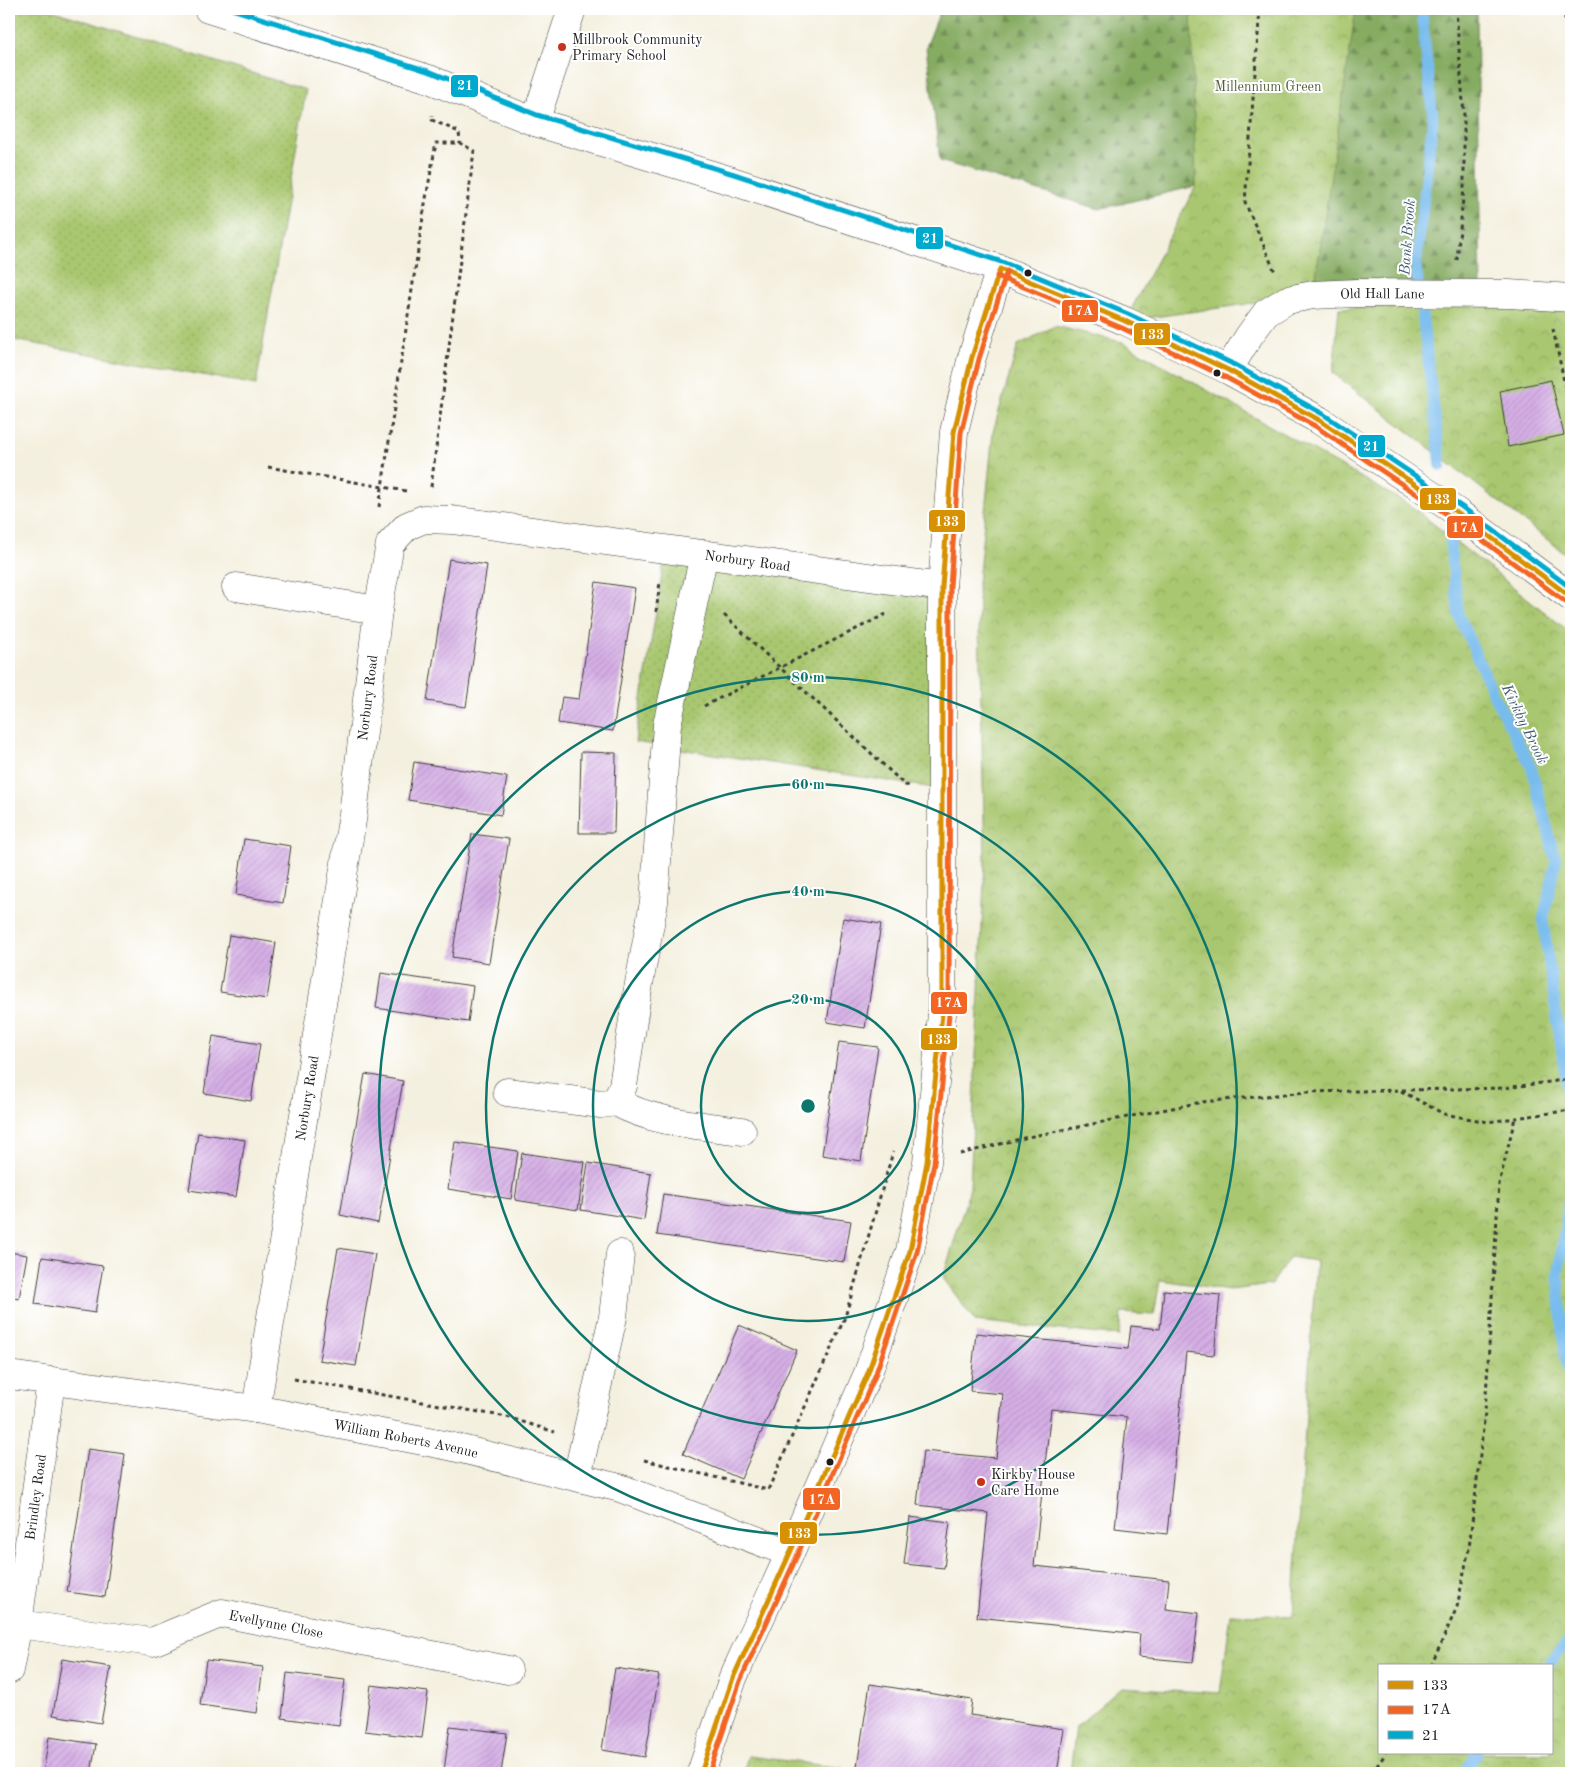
<svg xmlns="http://www.w3.org/2000/svg" width="1580" height="1782" viewBox="0 0 1580 1782" font-family="'Old Standard TT',serif">
<defs>
<pattern id="grass-dots" width="8" height="8" patternUnits="userSpaceOnUse" patternTransform="scale(1.25)"><rect width="8" height="8" fill="#a9c76f"/><path d="M2 2h.1M6 6h.1" fill="none" stroke="#91aa60" stroke-width="1.8" stroke-linecap="round"/></pattern>
<pattern id="forest-firs" width="22" height="20" patternUnits="userSpaceOnUse" patternTransform="scale(1.25)"><rect width="22" height="20" fill="#86ac62"/><path d="M5 1l3.5 6h-7zM16 11l3.5 6h-7z" fill="#6d8b50"/></pattern>
<pattern id="park-crowns" width="20" height="18" patternUnits="userSpaceOnUse" patternTransform="scale(1.25)"><rect width="20" height="18" fill="#a9c76f"/><path d="M2 6a3 3 0 1 1 6 0M12 15a3 3 0 1 1 6 0" fill="none" stroke="#91aa60"/></pattern>
<pattern id="building-hatch" width="6" height="6" patternUnits="userSpaceOnUse" patternTransform="scale(1.25)"><rect width="6" height="6" fill="#d6afe6"/><path d="M-1 1l2-2M0 6l6-6M5 7l2-2" fill="none" stroke="#b796c5"/></pattern>
</defs>
<rect width="100%" height="100%" fill="#fff"/>
<filter id="ink" filterUnits="userSpaceOnUse"><feTurbulence type="fractalNoise" baseFrequency=".02" numOctaves="2"/><feDisplacementMap in="SourceGraphic" scale="10" xChannelSelector="R" yChannelSelector="G"/><feConvolveMatrix kernelMatrix="1 2 1 2 8 2 1 2 1" color-interpolation-filters="sRGB"/></filter>
<filter id="wash" filterUnits="userSpaceOnUse"><feTurbulence type="fractalNoise" baseFrequency=".0096" numOctaves="4" result="noise"/><feDisplacementMap in="SourceGraphic" scale="20" xChannelSelector="R" yChannelSelector="G"/><feGaussianBlur stdDeviation="1.12" result="paint"/><feColorMatrix in="noise" values="0 0 0 0 0 0 0 0 0 0 0 0 0 0 0 0 0 1.4 0 .05"/><feComposite in="paint" operator="in"/></filter>
<g filter="url(#wash)">
<rect width="100%" height="100%" fill="#f4f0df"/>
<path fill="url(#grass-dots)" stroke="#627246" d="M9,9H48L306,90L256,385L9,339Z
M666,549L942,587L940,789L635,742Z"/>
<path fill="url(#forest-firs)" stroke="#51643f" d="M941,9H1197L1196,186L1099,209L940,161L926,47Z
M1351,9H1477L1481,293L1313,295Z"/>
<path fill="url(#park-crowns)" stroke="#627246" fill-rule="evenodd" d="M1191,9H1356L1313,295L1125,321L1196,186Z
M1508,305L1571,309V558L1333,373L1339,308Z
M1055,326L1122,342L1411,506L1571,633V1773H1070L1076,1727L1122,1687L1220,1693L1231,1614L1293,1616L1316,1261L1290,1257L1271,1285L1230,1290L1160,1280L1154,1315L1121,1313L1119,1336L975,1321L943,1278L970,1188L985,860L978,583L993,432L1018,345ZM1379,1666H1551V1753H1379Z
M748,1756L843,1768V1773H743Z"/>
<g fill="none" stroke-linecap="round" stroke-linejoin="round">
<path stroke="#78bcee" stroke-width="11" d="M1423,9V26L1433,118L1416,266L1441,466
M1450,544L1459,616L1495,698L1531,766L1556,861L1543,921L1565,1074L1571,1129
M1571,1187L1558,1275L1565,1357L1571,1378
M1547,1666L1571,1638
M1463,1773L1477,1753"/>
</g>
<g id="blocks">
<path fill="url(#building-hatch)" d="M1551,380L1564,435L1508,447L1500,391Z
M449,559L487,565L466,707L427,701Z
M596,582L635,588L613,731L558,723L562,697L579,699Z
M581,752L616,753L614,833H579Z
M414,762L507,777L501,815L408,800Z
M472,834L509,839L489,963L452,957Z
M244,839L291,846L283,903L236,895Z
M843,918L881,924L865,1028L827,1022Z
M229,935L276,943L267,999L220,992Z
M381,973L473,986L468,1022L376,1008Z
M213,1036L260,1044L251,1101L204,1093Z
M839,1042L878,1047L861,1161L822,1155Z
M365,1074L403,1081L378,1223L340,1215Z
M198,1133L245,1140L236,1197L189,1190Z
M455,1142L518,1151L511,1199L448,1189Z
M522,1153L585,1162L578,1210L515,1200Z
M588,1163L651,1173L644,1220L581,1210Z
M663,1194L851,1221L844,1262L657,1235Z
M338,1248L375,1254L356,1366L319,1360Z
M9,1252L27,1255L19,1299L9,1297Z
M42,1257L103,1266L95,1313L35,1304Z
M1164,1290L1220,1295L1214,1355L1186,1352L1167,1534L1115,1528L1127,1417L1051,1409L1034,1566L1169,1580L1166,1609L1199,1613L1193,1662L1138,1657L1140,1634L977,1617L988,1513L917,1505L923,1451L996,1458L1003,1394L970,1391L976,1333L1128,1349L1131,1326L1160,1329Z
M739,1325L797,1350L741,1479L683,1454Z
M88,1449L125,1454L105,1597L67,1592Z
M910,1517L950,1522L944,1568L904,1564Z
M62,1659L111,1667L101,1723L53,1715Z
M206,1660L263,1667L257,1713L200,1705Z
M615,1668L659,1675L645,1757L602,1750Z
M287,1673L345,1680L339,1726L282,1718Z
M870,1684L972,1700L970,1715L1064,1729L1057,1773H856Z
M371,1685L428,1692L422,1738L365,1731Z
M450,1726L507,1733L501,1773H457L444,1771Z
M49,1737L96,1744L91,1773H43Z"/>
</g>
</g>
<g filter="url(#ink)">
<use href="#blocks" fill-opacity="0" stroke="#3c3c39" stroke-width="1"/>
<g fill="none" stroke-linecap="round" stroke-linejoin="round">
<defs>
<g id="minor">
<path d="M208,9L429,79L535,122L732,181L1000,269L1125,321L1228,370L1319,420L1458,513L1571,597"/>
<path d="M535,122L572,9"/>
<path id="s1" d="M1228,370L1249,336L1266,313L1287,300L1313,295L1356,293L1509,294L1571,298"/>
<path d="M236,587L378,610"/>
<path d="M507,1092L601,1104L616,1102L623,1086L636,1000L654,902L667,725L704,554"/>
<path d="M616,1102C654,1123 699,1125 742,1131"/>
<path id="s2" d="M9,1375L256,1409L449,1446L620,1488L790,1553"/>
<path id="s3" d="M256,1409L353,814L378,610L390,544L407,526L424,519L452,520L942,587"/>
<path d="M577,1477L613,1317L620,1254"/>
<path id="s4" d="M18,1624L152,1642L222,1613L508,1670"/>
<path id="s5" d="M9,1670L18,1624L51,1381"/>
<path d="M701,1773L733,1678L790,1553L868,1373L910,1251L927,1162L942,1014V587L954,432L972,357L1000,269"/>
</g>
</defs>
<use href="#minor" stroke="#3c3c39" stroke-width="29"/>
<path stroke="#3c3c39" stroke-width="3" stroke-dasharray="4 4" stroke-linecap="butt" d="M1260,9L1245,202L1275,272
M1456,9L1464,116V188L1457,260
M1563,9L1571,46
M1553,329L1571,414
M1565,384L1571,386
M268,467L406,491
M431,487L474,151L460,143L459,132L432,120V115
M379,507L425,204L436,143H460
M656,612L660,582
M724,615L905,785L911,786
M704,706L888,613
M1401,1091L1444,1114L1488,1122L1571,1110
M960,1154L1028,1137L1202,1102L1307,1092L1505,1088L1571,1079
M294,1379L507,1417L555,1432
M644,1460L768,1490L845,1317L893,1152
M1431,1666L1457,1607L1469,1548L1485,1412L1499,1184L1515,1118
M1372,1773L1386,1753"/>
<use href="#minor" stroke="#fff" stroke-width="28"/>
<defs>
<path id="bus-1" d="M1000,269L1125,321L1228,370L1319,420L1458,513L1571,597
M701,1773L733,1678L790,1553L868,1373L910,1251L927,1162L942,1014V587L954,432L972,357L1000,269"/>
<path id="bus-2" d="M997,276L1122,328L1225,377L1315,426L1454,519L1567,603
M709,1773L740,1681L797,1556L875,1376L917,1252L934,1163L949,1015L950,587L961,433L979,359L1007,271"/>
<path id="bus-3" d="M232,9L431,72L537,115L734,174L1002,262L1128,314L1231,363L1323,414L1462,507L1571,588"/>
</defs>
<use href="#bus-1" stroke="#fff" stroke-width="9"/>
<use href="#bus-2" stroke="#fff" stroke-width="9"/>
<use href="#bus-3" stroke="#fff" stroke-width="9"/>
<use href="#bus-1" stroke="#d69104" stroke-width="5"/>
<use href="#bus-2" stroke="#f26522" stroke-width="5"/>
<use href="#bus-3" stroke="#00a9ce" stroke-width="5"/>
</g>
</g>
<g fill="none" stroke="#0f766e" stroke-width="2.5">
<circle cx="808" cy="1106" r="107"/>
<circle cx="808" cy="1106" r="215"/>
<circle cx="808" cy="1106" r="322"/>
<circle cx="808" cy="1106" r="429"/>
</g>
<g fill="#c8321e" stroke="#fff" stroke-width="2">
<circle cx="562" cy="47" r="5"/>
<circle cx="981" cy="1482" r="5"/>
</g>
<g fill="#1c1c1c" stroke="#fff" stroke-width="2">
<circle cx="1028" cy="273" r="4.5"/>
<circle cx="1217" cy="373" r="4.5"/>
<circle cx="830" cy="1462" r="4.5"/>
</g>
<g text-anchor="middle" stroke-width="4" stroke-linejoin="round" paint-order="stroke">
<g font-size="14" fill="#1c1c1c" stroke="#fff" text-anchor="start">
<text x="572" y="44">Millbrook Community<tspan x="572" dy="16">Primary School</tspan></text>
<text x="991" y="1479">Kirkby House<tspan x="991" dy="16">Care Home</tspan></text>
</g>
<g font-size="14" fill="#54603d" stroke="#fff">
<text x="1268" y="91">Millennium Green</text>
</g>
<g font-size="14" fill="#1c1c1c" stroke="#fff">
<text dy="5" stroke="none"><textPath href="#s1" startOffset="189">Old Hall Lane</textPath></text>
<text dy="5" stroke="none"><textPath href="#s3" startOffset="1245">Norbury Road</textPath></text>
<text dy="5" stroke="none"><textPath href="#s3" startOffset="720">Norbury Road</textPath></text>
<text dy="5" stroke="none"><textPath href="#s3" startOffset="315">Norbury Road</textPath></text>
<text dy="5" stroke="none"><textPath href="#s2" startOffset="402">William Roberts Avenue</textPath></text>
<text dy="5" stroke="none"><textPath href="#s5" startOffset="175">Brindley Road</textPath></text>
<text dy="5" stroke="none"><textPath href="#s4" startOffset="266">Evellynne Close</textPath></text>
</g>
<g font-size="15" font-style="italic" fill="#415c70" stroke="#fff">
<text transform="translate(1407 237) rotate(-86)" y="5">Bank Brook</text>
<text transform="translate(1525 724) rotate(64)" y="5">Kirkby Brook</text>
</g>
</g>
<circle cx="808" cy="1106" r="8" fill="#0f766e" stroke="#fff" stroke-width="2.5"/>
<g font-size="15" text-anchor="middle" font-weight="bold" fill="#0f766e" stroke="#fff" stroke-width="4" stroke-linejoin="round" paint-order="stroke">
<text x="808" y="682">80 m</text>
<text x="808" y="789">60 m</text>
<text x="808" y="896">40 m</text>
<text x="808" y="1004">20 m</text>
</g>
<g stroke="#fff" stroke-width="2">
<rect x="450" y="74" width="29" height="24" rx="5" fill="#00a9ce"/>
<rect x="915" y="226" width="29" height="24" rx="5" fill="#00a9ce"/>
<rect x="1061" y="299" width="38" height="24" rx="5" fill="#f26522"/>
<rect x="1133" y="322" width="38" height="24" rx="5" fill="#d69104"/>
<rect x="1357" y="434" width="29" height="24" rx="5" fill="#00a9ce"/>
<rect x="1419" y="487" width="38" height="24" rx="5" fill="#d69104"/>
<rect x="928" y="509" width="38" height="24" rx="5" fill="#d69104"/>
<rect x="1446" y="515" width="38" height="24" rx="5" fill="#f26522"/>
<rect x="930" y="991" width="38" height="24" rx="5" fill="#f26522"/>
<rect x="920" y="1027" width="38" height="24" rx="5" fill="#d69104"/>
<rect x="802" y="1487" width="39" height="24" rx="5" fill="#f26522"/>
<rect x="779" y="1521" width="39" height="24" rx="5" fill="#d69104"/>
</g>
<g font-size="14" text-anchor="middle" font-weight="bold" fill="#fff">
<text x="465" y="90">21</text>
<text x="930" y="243">21</text>
<text x="1080" y="315">17A</text>
<text x="1152" y="339">133</text>
<text x="1371" y="451">21</text>
<text x="1438" y="504">133</text>
<text x="947" y="526">133</text>
<text x="1465" y="532">17A</text>
<text x="949" y="1007">17A</text>
<text x="939" y="1044">133</text>
<text x="822" y="1504">17A</text>
<text x="799" y="1538">133</text>
</g>
<rect width="1580" height="1782" fill="none" stroke="#fff" stroke-width="30"/>
<rect x="1378" y="1664" width="175" height="90" fill="#ffffff" stroke="#a4a4a4"/>
<rect x="1388" y="1681" width="25" height="8" fill="#d69104" stroke="#a4a4a4"/>
<text x="1422" y="1690" font-size="15" fill="#1c1c1c">133</text>
<rect x="1388" y="1706" width="25" height="8" fill="#f26522" stroke="#a4a4a4"/>
<text x="1422" y="1714" font-size="15" fill="#1c1c1c">17A</text>
<rect x="1388" y="1731" width="25" height="8" fill="#00a9ce" stroke="#a4a4a4"/>
<text x="1422" y="1740" font-size="15" fill="#1c1c1c">21</text>
</svg>
